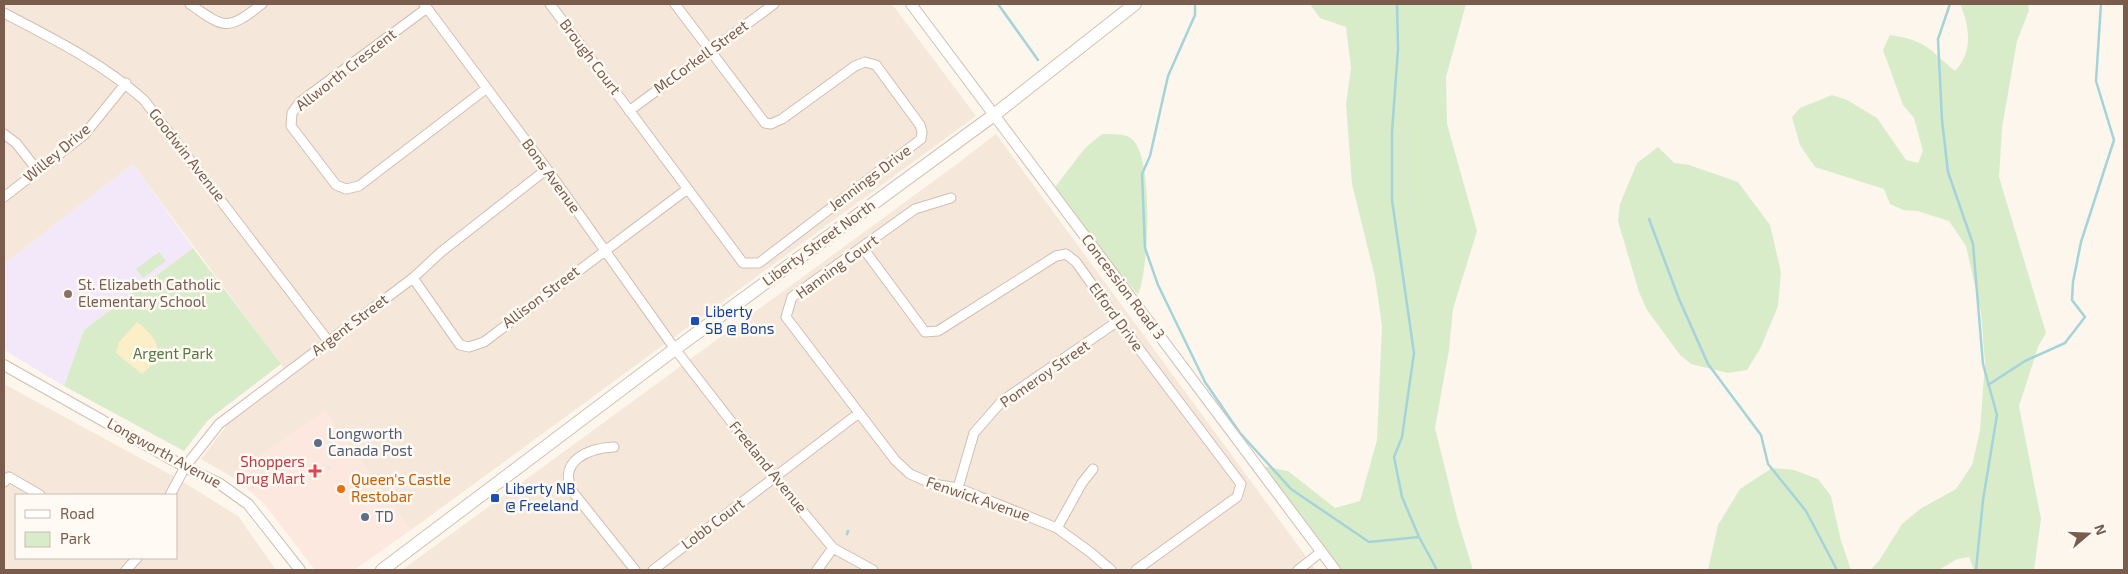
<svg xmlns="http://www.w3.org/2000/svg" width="2128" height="574" viewBox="0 0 2128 574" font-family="'Exo 2',sans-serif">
<rect width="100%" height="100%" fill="#fdf6ec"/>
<path fill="#f5e8da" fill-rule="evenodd" d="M4,4H892L976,116L411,530L325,412L248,465L239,481L201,459L230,421L290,377L133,164L4,264Z
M996,134L1316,570H402L953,167Z
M4,384L175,477L238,516L276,570H4ZM16,495H176V558H16Z"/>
<path fill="#fde8e0" d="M325,411L411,530L354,570H315L265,505L239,481L248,465Z"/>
<path fill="#f3e8fa" d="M133,164L193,248L84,330L64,386L4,350V264Z"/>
<path fill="#d8ecc9" d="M1310,4H1466L1446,77L1447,124L1477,231L1453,309L1449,350L1435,428L1458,521L1473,570H1330L1260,479L1262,466L1288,471L1335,508L1360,501L1377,440L1382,326L1375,277L1352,184L1346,104L1351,68L1346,27L1320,18Z
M1960,4H2028L2029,10L2017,41L2002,128L1999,177L2046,333L2038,347L2019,406L2041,519L2034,570H1974L1969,557L1957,559L1939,570H1870L1879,561L1902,524L1920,509L1956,489L1972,465L1980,431L1985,363L1981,312L1966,246L1949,221L1918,211L1903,210L1890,204L1884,189L1815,167L1800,145L1792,117L1800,108L1832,95L1847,100L1877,118L1906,160L1918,163L1923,151L1914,118L1903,105L1883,50L1890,35C1928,41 1927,48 1955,71C1973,53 1970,26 1960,4Z
M1102,134C1111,134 1125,133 1132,139C1154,157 1149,270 1138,295L1052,191L1085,148Z
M1658,147L1674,163L1689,165L1738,182L1770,225L1781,272L1778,306L1761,347L1747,370L1728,373L1691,364L1680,355L1647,310L1639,292L1618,221L1620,204L1637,163Z
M193,248L281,364L208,420L184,451L64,386L84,330Z
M159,252L166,261L143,278L136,269Z
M1772,468L1794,470L1818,479L1831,496L1841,541L1851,570H1708L1718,525L1740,489Z"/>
<path fill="#fcefc7" d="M137,322C159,339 167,354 142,374L116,353L119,342Z"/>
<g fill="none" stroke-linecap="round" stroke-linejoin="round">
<path stroke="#a5d3da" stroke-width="2.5" d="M998,4L1038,60
M1195,4V15L1168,76L1150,156L1142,174L1145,248L1158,285L1205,382L1240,433L1291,489L1369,542L1419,537
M1397,4L1398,49L1392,132V200L1414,353L1402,437L1394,457L1402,497L1419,537L1437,570
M1950,4L1938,39L1942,120L1948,172L1973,244L1983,364L1997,415L1983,500L1976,570
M1649,219L1679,299L1708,364L1761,435L1768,464L1806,511L1837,570
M1988,385L2025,361L2065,343L2085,317L2072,300L2073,282L2081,242L2114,140L2096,81L2101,4
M847,534L848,531"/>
<defs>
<path id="minor" d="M190,4C225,29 227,31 262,4
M424,4L547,169L675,349L774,477L833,548L873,570
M550,4L743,263H759L921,139L922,132L920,125L876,65L865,62L855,66L782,119L771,124L765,123L675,4
M427,8L300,102L292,113L291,126L336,185L346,189L359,186L487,88
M4,13C52,38 104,64 144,100L329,342
M629,111L774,4
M4,134L16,143L38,171
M4,197L84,135L126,83
M951,198L915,209L792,297L786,317L895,460L910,474L933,484L958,488L1057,528L1090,552L1111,570
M863,248L925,332L938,331L1056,256L1066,254L1076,262L1118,321L1241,484L1237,497L1136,570
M413,278L460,345L469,347L484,342L686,190
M614,447C588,448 558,461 572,491L635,570
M4,482L9,477L40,495
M958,488L974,433L1002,401L1118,321
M170,495L185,467L219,424L413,278L441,252L547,169
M1057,528L1082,483L1093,469
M126,570L137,558
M653,570L859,413
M817,570L833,548
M1298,570L1321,552"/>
<path id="tertiary" d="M911,4L1335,570
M4,365L185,467L220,484L248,504L300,570"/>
<path id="secondary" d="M382,570L675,349L994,115L1135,4"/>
</defs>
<use href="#minor" stroke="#d1beb0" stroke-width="11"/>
<use href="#tertiary" stroke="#d1beb0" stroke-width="12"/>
<use href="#secondary" stroke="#d6c0b0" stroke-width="14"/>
<use href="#minor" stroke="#fff" stroke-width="9"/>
<use href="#tertiary" stroke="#fff" stroke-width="10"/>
<use href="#secondary" stroke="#fff" stroke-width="12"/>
</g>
<circle fill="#8d6e63" stroke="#fffaf3" stroke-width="2" cx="68" cy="294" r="5"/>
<g fill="#1a4fb4" stroke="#fffaf3" stroke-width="2">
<rect x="690" y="316" width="10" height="10" rx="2.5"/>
<rect x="490" y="493" width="10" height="10" rx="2.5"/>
</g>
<g fill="#5c6f8a" stroke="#fffaf3" stroke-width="2">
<circle cx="318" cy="443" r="5"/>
<circle cx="365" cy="517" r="5"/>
</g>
<path fill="#e0444e" stroke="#fffaf3" stroke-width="2" d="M312.5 463.5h5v5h5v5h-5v5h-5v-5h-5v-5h5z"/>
<circle fill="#e8710a" stroke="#fffaf3" stroke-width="2" cx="341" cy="489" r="5"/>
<g text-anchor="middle" stroke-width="5" stroke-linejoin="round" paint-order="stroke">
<g font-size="15" fill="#7a5c4d" stroke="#fffaf3">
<text transform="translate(590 57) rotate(53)" y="5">Brough Court</text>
<text transform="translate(701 57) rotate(-36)" y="5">McCorkell Street</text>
<text transform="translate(346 70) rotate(-38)" y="5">Allworth Crescent</text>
<text transform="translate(57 153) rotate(-40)" y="5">Willey Drive</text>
<text transform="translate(187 155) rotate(52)" y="5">Goodwin Avenue</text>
<text transform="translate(551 176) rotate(54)" y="5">Bons Avenue</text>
<text transform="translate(870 178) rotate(-37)" y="5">Jennings Drive</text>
<text transform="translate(819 243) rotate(-36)" y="5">Liberty Street North</text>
<text transform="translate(837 267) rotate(-36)" y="5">Hanning Court</text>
<text transform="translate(1123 287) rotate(53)" y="5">Concession Road 3</text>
<text transform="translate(541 297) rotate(-37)" y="5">Allison Street</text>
<text transform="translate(1116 317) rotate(54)" y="5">Elford Drive</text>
<text transform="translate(350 325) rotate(-37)" y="5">Argent Street</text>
<text transform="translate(1045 374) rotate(-35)" y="5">Pomeroy Street</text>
<text transform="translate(164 453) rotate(29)" y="5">Longworth Avenue</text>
<text transform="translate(768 467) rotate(51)" y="5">Freeland Avenue</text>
<text transform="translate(978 499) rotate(19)" y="5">Fenwick Avenue</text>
<text transform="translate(713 524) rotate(-37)" y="5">Lobb Court</text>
</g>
<g font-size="15" fill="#785e54" stroke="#fffaf3" text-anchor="start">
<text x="78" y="290">St. Elizabeth Catholic<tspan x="78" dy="17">Elementary School</tspan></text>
</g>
<g font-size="15" fill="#164399" stroke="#fffaf3" text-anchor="start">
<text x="705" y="317">Liberty<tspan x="705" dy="17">SB @ Bons</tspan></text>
<text x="505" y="494">Liberty NB<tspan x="505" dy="17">@ Freeland</tspan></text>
</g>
<g font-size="15" fill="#537a41" stroke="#fffaf3">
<text x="173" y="359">Argent Park</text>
</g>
<g font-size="15" fill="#4e5e75" stroke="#fffaf3" text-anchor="start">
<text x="328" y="439">Longworth<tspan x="328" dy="17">Canada Post</tspan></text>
<text x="375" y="522">TD</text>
</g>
<g font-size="15" fill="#be3a42" stroke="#fffaf3" text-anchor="end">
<text x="305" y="467">Shoppers<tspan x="305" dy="17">Drug Mart</tspan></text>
</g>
<g font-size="15" fill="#c56008" stroke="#fffaf3" text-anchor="start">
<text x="351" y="485">Queen's Castle<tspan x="351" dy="17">Restobar</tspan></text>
</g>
</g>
<rect width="2128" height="574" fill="none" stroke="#7a5c4d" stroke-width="10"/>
<rect x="15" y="494" width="162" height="65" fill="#fffaf3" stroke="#cabbb1"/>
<rect x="25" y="510" width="25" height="8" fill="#ffffff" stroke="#cabbb1"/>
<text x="60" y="519" font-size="15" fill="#7a5c4d">Road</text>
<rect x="25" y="532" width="25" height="15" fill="#d8ecc9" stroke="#cabbb1"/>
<text x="60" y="544" font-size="15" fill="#7a5c4d">Park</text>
<g transform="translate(2088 534) rotate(71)" stroke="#fffaf3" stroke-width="4" paint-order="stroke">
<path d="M0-4L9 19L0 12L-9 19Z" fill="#7a5c4d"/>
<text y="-8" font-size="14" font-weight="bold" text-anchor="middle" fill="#7a5c4d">N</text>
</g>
</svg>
